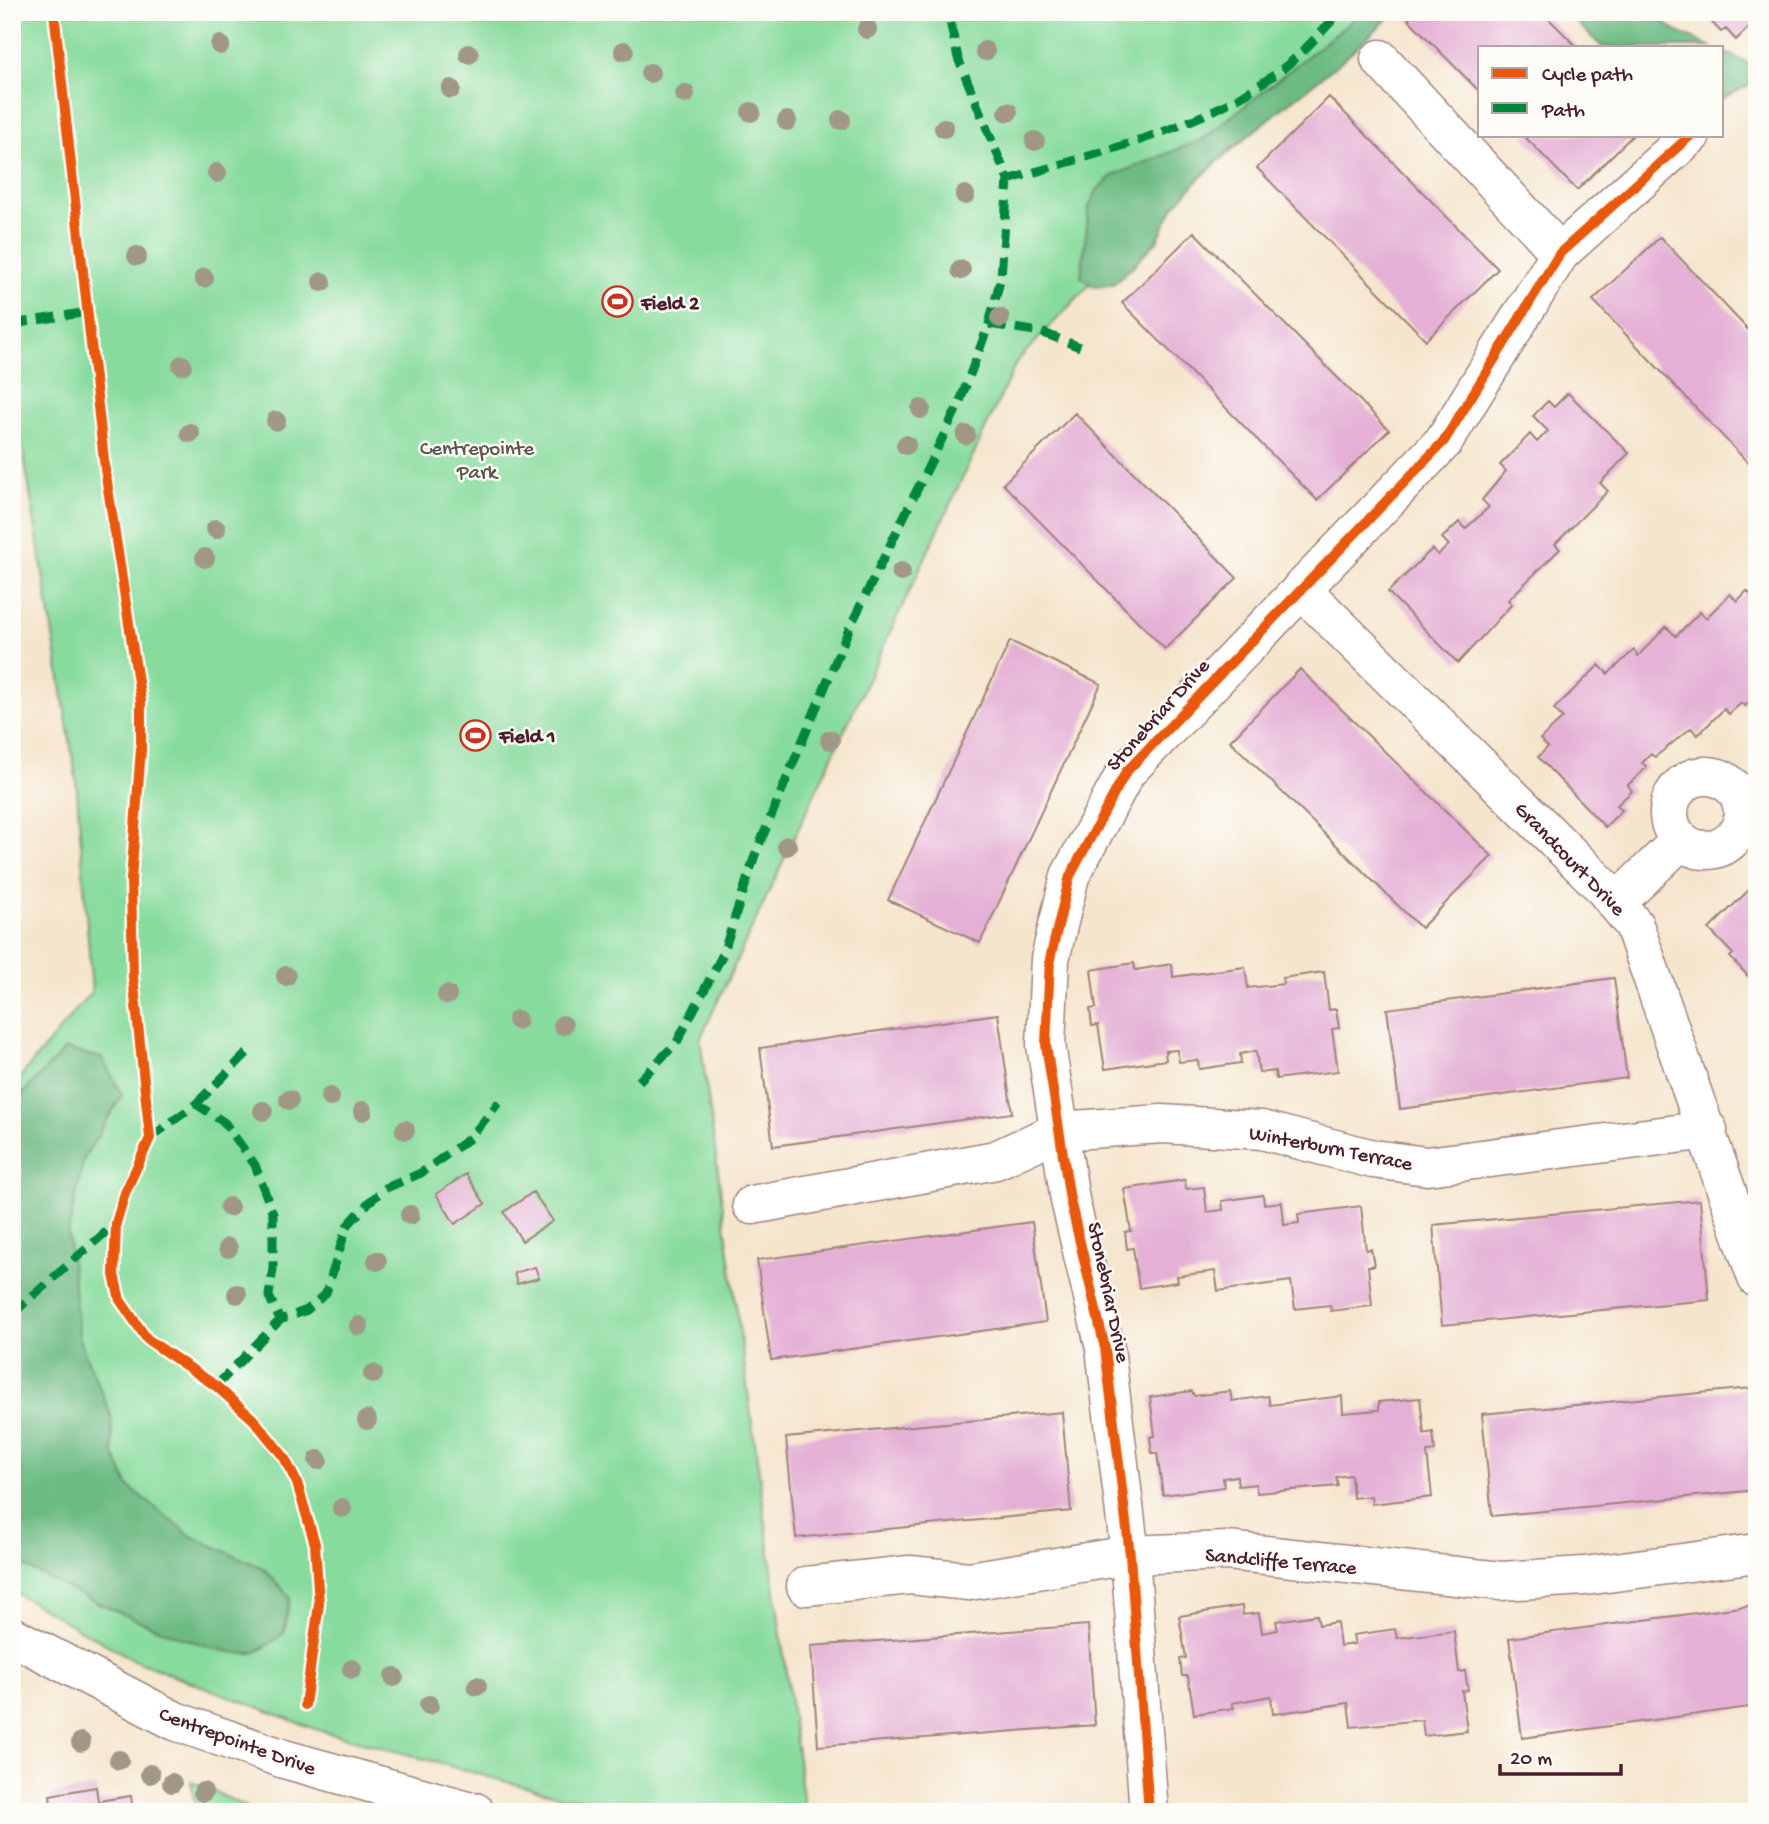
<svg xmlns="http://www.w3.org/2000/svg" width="1769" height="1824" viewBox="0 0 1769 1824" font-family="'Gochi Hand',sans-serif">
<rect width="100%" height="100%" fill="#fdfcf7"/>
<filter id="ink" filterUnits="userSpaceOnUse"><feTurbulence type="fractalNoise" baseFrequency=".0143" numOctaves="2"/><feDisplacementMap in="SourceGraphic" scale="14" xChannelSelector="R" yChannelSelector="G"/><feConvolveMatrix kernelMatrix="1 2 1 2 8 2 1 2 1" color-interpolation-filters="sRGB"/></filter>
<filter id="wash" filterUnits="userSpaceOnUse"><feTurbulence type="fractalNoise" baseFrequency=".00686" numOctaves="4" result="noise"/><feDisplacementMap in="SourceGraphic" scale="28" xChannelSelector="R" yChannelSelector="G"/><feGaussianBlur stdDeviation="1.57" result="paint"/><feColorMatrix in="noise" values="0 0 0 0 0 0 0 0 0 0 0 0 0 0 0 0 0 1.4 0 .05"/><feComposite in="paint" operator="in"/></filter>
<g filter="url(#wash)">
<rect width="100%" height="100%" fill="#f5e5cd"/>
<path fill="#87db9d" stroke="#687d64" stroke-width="2" d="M12,12H1393L1153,218L1017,361L700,1039L805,1812H693L558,1796L315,1729L136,1661L12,1591V1087L92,991L76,778L12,381Z
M191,1781L257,1812H196Z"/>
<path fill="#6dbb84" stroke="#5c6d58" stroke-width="2" d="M1363,12H1395L1338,64L1216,161L1174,206L1157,241L1130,269L1113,284L1095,287L1081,277L1089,207L1097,190L1112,176L1203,139Z
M1566,12H1652L1675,31L1712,47H1602Z
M1722,51L1752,65L1751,84L1722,99Z
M65,1049L102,1058L122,1095L84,1158L68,1233L80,1342L111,1415L113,1452L129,1487L191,1536L263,1568L290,1597L284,1633C275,1639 262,1652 252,1653C213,1660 50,1583 12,1559V1105Z"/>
<g id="blocks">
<path fill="#e4b0d5" d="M1415,12H1542L1577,47H1480V92L1408,19Z
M1702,12H1757V19L1736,40L1726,29L1721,32Z
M1329,97L1498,269L1426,340L1257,168Z
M1523,135H1633L1577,190Z
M1194,232L1389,430L1317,500L1122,303Z
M1660,237L1757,339V465L1753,468L1593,300Z
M1568,393L1629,453L1600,483L1608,491L1555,544L1560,549L1508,600L1512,604L1458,663L1388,592L1432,549L1438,555L1449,545L1442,538L1459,522L1465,529L1489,507L1482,500L1506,471L1500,465L1530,434L1537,442L1548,431L1533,416L1548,401L1554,407Z
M1075,413L1237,578L1165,649L1003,484Z
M1747,591L1757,601V694L1745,706L1741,703L1729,714L1724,709L1698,735L1691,728L1655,757L1651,754L1642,763L1647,767L1628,785L1632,791L1617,805L1622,810L1605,827L1538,757L1548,747L1540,739L1563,718L1554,709L1599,665L1608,674L1634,650L1638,656L1666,627L1676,636L1700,612L1706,618L1730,594L1737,601Z
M1010,641L1101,684L980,943L888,900Z
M1300,669L1492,856L1421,928L1230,741Z
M1755,884L1757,886V978L1753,973L1749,977L1730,957L1733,954L1709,929Z
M1134,963L1135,970L1172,964L1173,977L1245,967L1248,988L1284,984L1282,978L1324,972L1329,1010L1336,1009L1339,1028L1332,1029L1338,1071L1276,1079L1275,1071L1259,1073L1256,1051L1240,1054L1241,1063L1199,1069L1198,1060L1179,1062L1177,1050L1165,1051L1166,1060L1105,1069L1098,1025L1092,1026L1090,1009L1096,1008L1091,970Z
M1614,978L1627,1078L1400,1109L1387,1009Z
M998,1014L1012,1113L773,1146L760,1048Z
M466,1174L485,1204L455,1224L436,1194Z
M1185,1180L1186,1189L1204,1187L1207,1212L1223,1210L1222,1201L1263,1195L1264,1204L1282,1202L1284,1225L1299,1223L1298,1214L1361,1206L1366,1250L1371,1249L1374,1266H1368L1372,1306L1331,1311L1330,1305L1295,1309L1291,1281L1218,1291L1215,1271L1177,1276L1178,1282L1139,1288L1133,1248L1127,1249L1125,1232L1131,1231L1124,1189Z
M533,1192L553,1221L522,1241L504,1212Z
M1700,1200L1709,1300L1442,1325L1433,1225Z
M1032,1222L1046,1322L771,1360L757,1260Z
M535,1267L539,1278L517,1284L514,1273Z
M1751,1388L1757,1490L1492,1516L1482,1414Z
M1192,1391L1194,1396L1230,1391L1232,1401L1268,1396L1270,1405L1342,1396L1343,1413L1379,1410V1402L1420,1398L1424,1434L1433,1432L1435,1451L1427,1452L1432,1497L1372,1504L1371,1496L1353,1498L1351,1475L1336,1477L1338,1486L1257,1493L1256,1484L1238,1486L1237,1476L1223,1478L1224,1487L1163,1495L1157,1453H1152L1150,1437L1155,1436L1150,1397Z
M1062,1412L1071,1511L796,1538L786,1438Z
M1757,1605V1706L1522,1738L1509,1638Z
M1242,1606L1243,1615L1259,1613L1262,1633L1278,1630L1276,1621L1317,1615L1319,1625L1337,1622L1340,1646L1355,1644L1353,1635L1395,1629L1397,1638L1454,1631L1459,1672L1465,1671L1468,1690L1462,1691L1467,1731L1424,1736L1422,1720L1351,1727L1348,1703L1273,1714L1271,1696L1232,1703L1234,1708L1194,1714L1188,1676H1182L1180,1659L1186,1658L1179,1616Z
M1088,1625L1095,1725L818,1746L811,1646Z
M96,1787L98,1801L131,1796L133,1812H52L50,1795Z"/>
</g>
</g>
<g filter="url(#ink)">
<use href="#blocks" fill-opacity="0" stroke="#a0827c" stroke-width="2"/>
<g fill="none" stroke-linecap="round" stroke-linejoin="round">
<defs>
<path id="minor" d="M1380,59L1560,253
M1301,589L1602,886L1634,925L1757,1278
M1669 813a37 37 0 1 1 74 0a37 37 0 1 1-74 0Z
M1616,903L1680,841
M752,1205L996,1160L1059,1131L1162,1124L1262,1130L1373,1159L1427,1166L1708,1130
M806,1586L910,1575L969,1581L1130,1555L1228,1551L1501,1581L1585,1576L1757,1553
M12,1636L175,1721L284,1759L475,1812
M1149,1812L1130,1555L1105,1348L1070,1200L1046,1045L1050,959L1070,876L1126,772L1444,441L1560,253L1691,135"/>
</defs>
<use href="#minor" stroke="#a0827c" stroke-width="41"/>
<use href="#minor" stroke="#fff" stroke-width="38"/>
<path stroke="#00873e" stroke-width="9" stroke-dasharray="18 9" stroke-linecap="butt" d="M1008,180C1103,151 1212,127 1291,62C1308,47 1324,29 1340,12
M12,324L88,312
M989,324L1041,332L1080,347
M639,1081L677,1042L723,954L755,855L849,629L959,404L989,324L1001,277L1008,180L958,58L948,12
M196,1104L249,1051
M150,1138L196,1104L225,1123L255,1165L273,1214V1269L269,1296L280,1320
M12,1314L116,1223
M216,1386L280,1320L307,1310L326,1293L347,1226L369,1202L386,1188L421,1173L470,1138L499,1102"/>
<defs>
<path id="cycleway" d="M54,12L105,469L141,701V749L131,880L133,977L150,1138L125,1193L116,1223L114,1275L120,1300L147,1339L216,1386L254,1420L284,1457L297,1483L315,1544L319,1604L305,1705
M1149,1812L1130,1555L1105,1348L1070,1200L1046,1045L1050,959L1070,876L1126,772L1444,441L1560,253L1691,135"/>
</defs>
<use href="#cycleway" stroke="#fdfcf7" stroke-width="15"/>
<use href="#cycleway" stroke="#e8590c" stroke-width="10"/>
</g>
<g fill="#a19787">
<circle cx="867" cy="29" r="10"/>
<circle cx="220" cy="45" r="10"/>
<circle cx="624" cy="51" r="10"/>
<circle cx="985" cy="51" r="10"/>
<circle cx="469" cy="54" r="10"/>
<circle cx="650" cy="73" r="10"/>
<circle cx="451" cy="89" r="10"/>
<circle cx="685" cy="94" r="10"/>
<circle cx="751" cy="112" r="10"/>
<circle cx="1008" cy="112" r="10"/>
<circle cx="841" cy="120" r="10"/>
<circle cx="787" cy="121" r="10"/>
<circle cx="944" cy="128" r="10"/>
<circle cx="1035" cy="141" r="10"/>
<circle cx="217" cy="173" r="10"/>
<circle cx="965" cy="195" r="10"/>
<circle cx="137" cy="256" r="10"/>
<circle cx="961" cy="270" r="10"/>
<circle cx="204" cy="278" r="10"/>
<circle cx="322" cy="282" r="10"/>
<circle cx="1000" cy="318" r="10"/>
<circle cx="182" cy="365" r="10"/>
<circle cx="921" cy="409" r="10"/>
<circle cx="276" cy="421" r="10"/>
<circle cx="190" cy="433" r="10"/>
<circle cx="966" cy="435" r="10"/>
<circle cx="906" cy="445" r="10"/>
<circle cx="216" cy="529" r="10"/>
<circle cx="205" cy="558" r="10"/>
<circle cx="901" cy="572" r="10"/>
<circle cx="830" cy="740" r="10"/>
<circle cx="787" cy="846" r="10"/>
<circle cx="286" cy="976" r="10"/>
<circle cx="447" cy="995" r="10"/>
<circle cx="517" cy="1020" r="10"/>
<circle cx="563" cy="1025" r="10"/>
<circle cx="330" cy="1097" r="10"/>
<circle cx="289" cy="1100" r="10"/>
<circle cx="263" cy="1111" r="10"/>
<circle cx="363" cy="1111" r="10"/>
<circle cx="405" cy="1130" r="10"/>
<circle cx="229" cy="1207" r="10"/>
<circle cx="410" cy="1215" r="10"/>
<circle cx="228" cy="1248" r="10"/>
<circle cx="377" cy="1261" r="10"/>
<circle cx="237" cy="1294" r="10"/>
<circle cx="359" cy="1326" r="10"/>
<circle cx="373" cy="1374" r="10"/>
<circle cx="367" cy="1420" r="10"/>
<circle cx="318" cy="1460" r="10"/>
<circle cx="342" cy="1508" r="10"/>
<circle cx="352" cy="1669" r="10"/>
<circle cx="394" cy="1677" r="10"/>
<circle cx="477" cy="1686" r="10"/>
<circle cx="429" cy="1705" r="10"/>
<circle cx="81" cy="1742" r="10"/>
<circle cx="119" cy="1760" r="10"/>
<circle cx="150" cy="1774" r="10"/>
<circle cx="172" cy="1783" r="10"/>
<circle cx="203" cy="1792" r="10"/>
</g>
</g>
<defs>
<symbol id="stadium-ring" viewBox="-11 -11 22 22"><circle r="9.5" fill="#fdfcf7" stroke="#c8321e" stroke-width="1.5"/><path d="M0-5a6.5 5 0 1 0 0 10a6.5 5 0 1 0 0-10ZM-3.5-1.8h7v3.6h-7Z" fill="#c8321e"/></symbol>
</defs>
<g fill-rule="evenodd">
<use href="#stadium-ring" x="600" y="284" width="35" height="35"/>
<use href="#stadium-ring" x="458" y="718" width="35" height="35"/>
</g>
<g text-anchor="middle" stroke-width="5" stroke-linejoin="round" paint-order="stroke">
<g font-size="21" font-weight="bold" fill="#4a1f2b" stroke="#fdfcf7" text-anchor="start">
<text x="641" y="309">Field 2</text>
<text x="499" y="742">Field 1</text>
</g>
<g font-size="21" fill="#5c574d" stroke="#fdfcf7">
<text x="477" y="454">Centrepointe<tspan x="477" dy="24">Park</tspan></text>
</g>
<g font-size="21" fill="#4a1f2b" stroke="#fdfcf7">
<text transform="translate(1157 714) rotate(-48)" y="7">Stonebriar Drive</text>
<text transform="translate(1571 858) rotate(46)" y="7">Grandcourt Drive</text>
<text transform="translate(1331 1147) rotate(11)" y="7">Winterburn Terrace</text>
<text transform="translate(1110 1292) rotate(78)" y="7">Stonebriar Drive</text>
<text transform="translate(1281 1560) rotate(5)" y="7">Sandcliffe Terrace</text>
<text transform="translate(238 1740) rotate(20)" y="7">Centrepointe Drive</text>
</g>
</g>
<rect width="1769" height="1824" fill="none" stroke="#fdfcf7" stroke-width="42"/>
<rect x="1478" y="46" width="245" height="91" fill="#fdfcf7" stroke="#b5a4a5" stroke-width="2"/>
<rect x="1492" y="68" width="35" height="10" fill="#e8590c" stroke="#b5a4a5" stroke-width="2"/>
<text x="1542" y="80" font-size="21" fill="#4a1f2b">Cycle path</text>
<rect x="1492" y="103" width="35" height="10" fill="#00873e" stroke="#b5a4a5" stroke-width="2"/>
<text x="1542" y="116" font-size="21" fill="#4a1f2b">Path</text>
<path d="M1500 1764v10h121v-10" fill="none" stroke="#4a1f2b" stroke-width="3.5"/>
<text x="1510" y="1764" font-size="21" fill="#4a1f2b" stroke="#fdfcf7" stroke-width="5" paint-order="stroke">20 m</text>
</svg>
